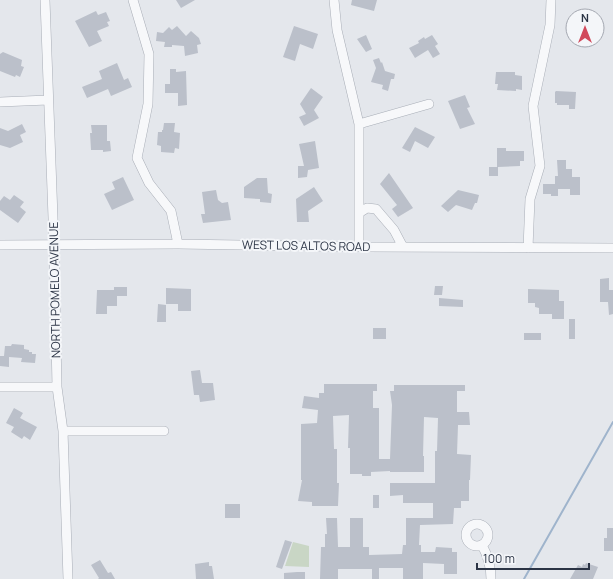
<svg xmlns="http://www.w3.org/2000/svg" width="613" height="579" viewBox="0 0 613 579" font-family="Manrope,sans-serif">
<rect width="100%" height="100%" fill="#e4e7ec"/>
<path fill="#c9d6c5" d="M293,542L309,546V567L285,566Z"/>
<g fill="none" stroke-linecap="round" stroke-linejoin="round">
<path stroke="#9fb4cc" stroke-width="2" d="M524,579L613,422"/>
</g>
<path fill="#bbc0ca" d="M176,0H195L181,8Z
M352,0H377L374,11L351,5Z
M96,11L98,15L106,12L110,21L107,22L109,26L97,31L102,41L89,47L75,21Z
M177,26L186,36L191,31L199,38L201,44L197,45L198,53L185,56L184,46L172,45V47H164L165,42L156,41L157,32L163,33L169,27L172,30Z
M294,26L318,34L313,49L300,44L295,61L283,57Z
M366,35L372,49L366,52L357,39Z
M432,35L438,44L435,46L440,54L433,58L428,50L415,58L409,48L419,43L418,41L424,37L425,39Z
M3,52L22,60L21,66L24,67L20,77L16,75L15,77L0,71V54Z
M379,58L381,63L382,62L385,71L395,74L394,79H391L388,91L382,89L383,85L371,82L376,68L373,60Z
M117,63L124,80L128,78L132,87L111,96L108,89L87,98L82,87L102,79L99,71Z
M170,69H176V72L186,71L187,105L178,106V93H165V84H170Z
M496,72H515V75L522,76V90L516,89V91L497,90L498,84H495Z
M311,88L323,97L314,110L319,118L304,126L299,117L306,114L300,104Z
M556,91L576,92L575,109H569V105H557V103H555V92Z
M465,95L470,107L467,108L475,124L460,129L448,101Z
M164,123H175L174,132L180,133L179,149L175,148L174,153L161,152V146L157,145L158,132H162V130H163Z
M22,124L26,132L20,135L23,142L10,148L0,145V128L8,131Z
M91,125H107V141H110L111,151L103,152V150H91L90,133H92Z
M415,127L435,137L428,148L415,141L410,152L402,148Z
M315,141L319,168L308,170L307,177L298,178V166H304L299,144Z
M497,148H506V151H524V161H520V166L498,167V176H489V167H497Z
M557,160H566V169H572V177H580V195H570V189H558V196H551V194H543V184H555V176H558Z
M389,173L413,208L398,217L392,209L397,205L380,184Z
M123,177L134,200L112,210L104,194L115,189L112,182Z
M257,178H267L268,193L272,194L271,203L260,202V199L244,198V187Z
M314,187L323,201L308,211L309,222H297L296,199Z
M216,190L218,200L222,203L228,202L231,220L203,223L201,214H205L202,192Z
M458,190L479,195L477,203H475L472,210L456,205L448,212L441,206Z
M14,195L24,202L20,207L26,212L18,223L0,210V201L4,196L10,200Z
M609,278V290H613V314L609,315L608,302H600V279Z
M435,286H443L442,295H434Z
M114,287H127V296H117V306H107V314H96L97,290H114Z
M166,288L191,289V311H178V304H166Z
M528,289L559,290V301H564V319H552V314H539V308L535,307V303H528Z
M439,298L463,300V307L439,306Z
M158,304L166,305V322H157Z
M569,319H575V339H569Z
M373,328H386V339H373Z
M524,333H541V340H524Z
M12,344L24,345V349L29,350V352H32V354H36L35,363L21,362L22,358L9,357V367L0,366V356H4L5,346H11Z
M200,370L202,383H213L215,400L200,402L199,395H194L191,371Z
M324,384H377V391H373V408H379V459H390L392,405L390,391H394V385H465V391H457V412H469L470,425H458L457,454L471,455L470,480H469V501H461V508H454L453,524L420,525L419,545H421V552H435L436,547L452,548V552H457V574H444V564L423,563V579H403V568H379V579H372V569H338V579H320L321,547H325V534H327L326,518H337L338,547H350V518H363V547H369V555L402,554L403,545H406V518H433V503H403V495L390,496V483H435V451H437L438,418L424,417L423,456H424V472H390V471L371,472V476H362V474H350V448H348L349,415L333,416L334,449H337V483H339L338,506H312V502L298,501L302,480H301V424L317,423L318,410L302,408L304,396L319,398V393H324Z
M14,408L23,413L20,418L37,427L30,440L24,436L22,439L11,432L14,427L6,423Z
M373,495H379V508H373Z
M225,504H240V518H225Z
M607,528H613V551H604V538H607Z
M285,540L292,542L282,569L276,567Z
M100,560L108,573L111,572L115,579H98L99,578L91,565Z
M209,562V566H212L214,579H196L195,564Z
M586,563L598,567L593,579H570L578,565L582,567L583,564L585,565Z
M297,572H305V579H284V573Z"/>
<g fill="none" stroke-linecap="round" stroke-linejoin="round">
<defs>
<path id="minor" d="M45,0L54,245L57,387L63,431L68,579
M133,0L149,54L148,104L137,158L149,183L171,211L178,244
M334,0L337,30L359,124V246
M0,102L48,100
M359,124L429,104
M359,213L367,208L376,209L394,230L403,247
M0,245L178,244L366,247L613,248
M528,248L530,199L540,166L533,106L550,25L551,0
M0,387H57
M63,431H164
M466 535a11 11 0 1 1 22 0a11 11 0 1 1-22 0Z
M482,545C488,556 491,567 491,579"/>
</defs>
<use href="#minor" stroke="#a9aeb7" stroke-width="10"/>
<use href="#minor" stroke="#f7f8fa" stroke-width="9"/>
</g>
<g text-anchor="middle" stroke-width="4" stroke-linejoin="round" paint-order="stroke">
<g font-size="12" fill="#2b3445" stroke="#f4f6f9">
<text transform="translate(306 246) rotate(1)" y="4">WEST LOS ALTOS ROAD</text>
<text transform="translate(55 290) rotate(-91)" y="4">NORTH POMELO AVENUE</text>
</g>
</g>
<g transform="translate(585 28)"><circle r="19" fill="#f4f6f9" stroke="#a4a8b1"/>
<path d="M0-3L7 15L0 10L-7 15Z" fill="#d1495b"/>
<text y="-6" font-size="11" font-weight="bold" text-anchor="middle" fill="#2b3445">N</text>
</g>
<path d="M477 563v6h112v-6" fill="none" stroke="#2b3445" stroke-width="2"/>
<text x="483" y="563" font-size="12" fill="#2b3445" stroke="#f4f6f9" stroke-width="3" paint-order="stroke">100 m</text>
</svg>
